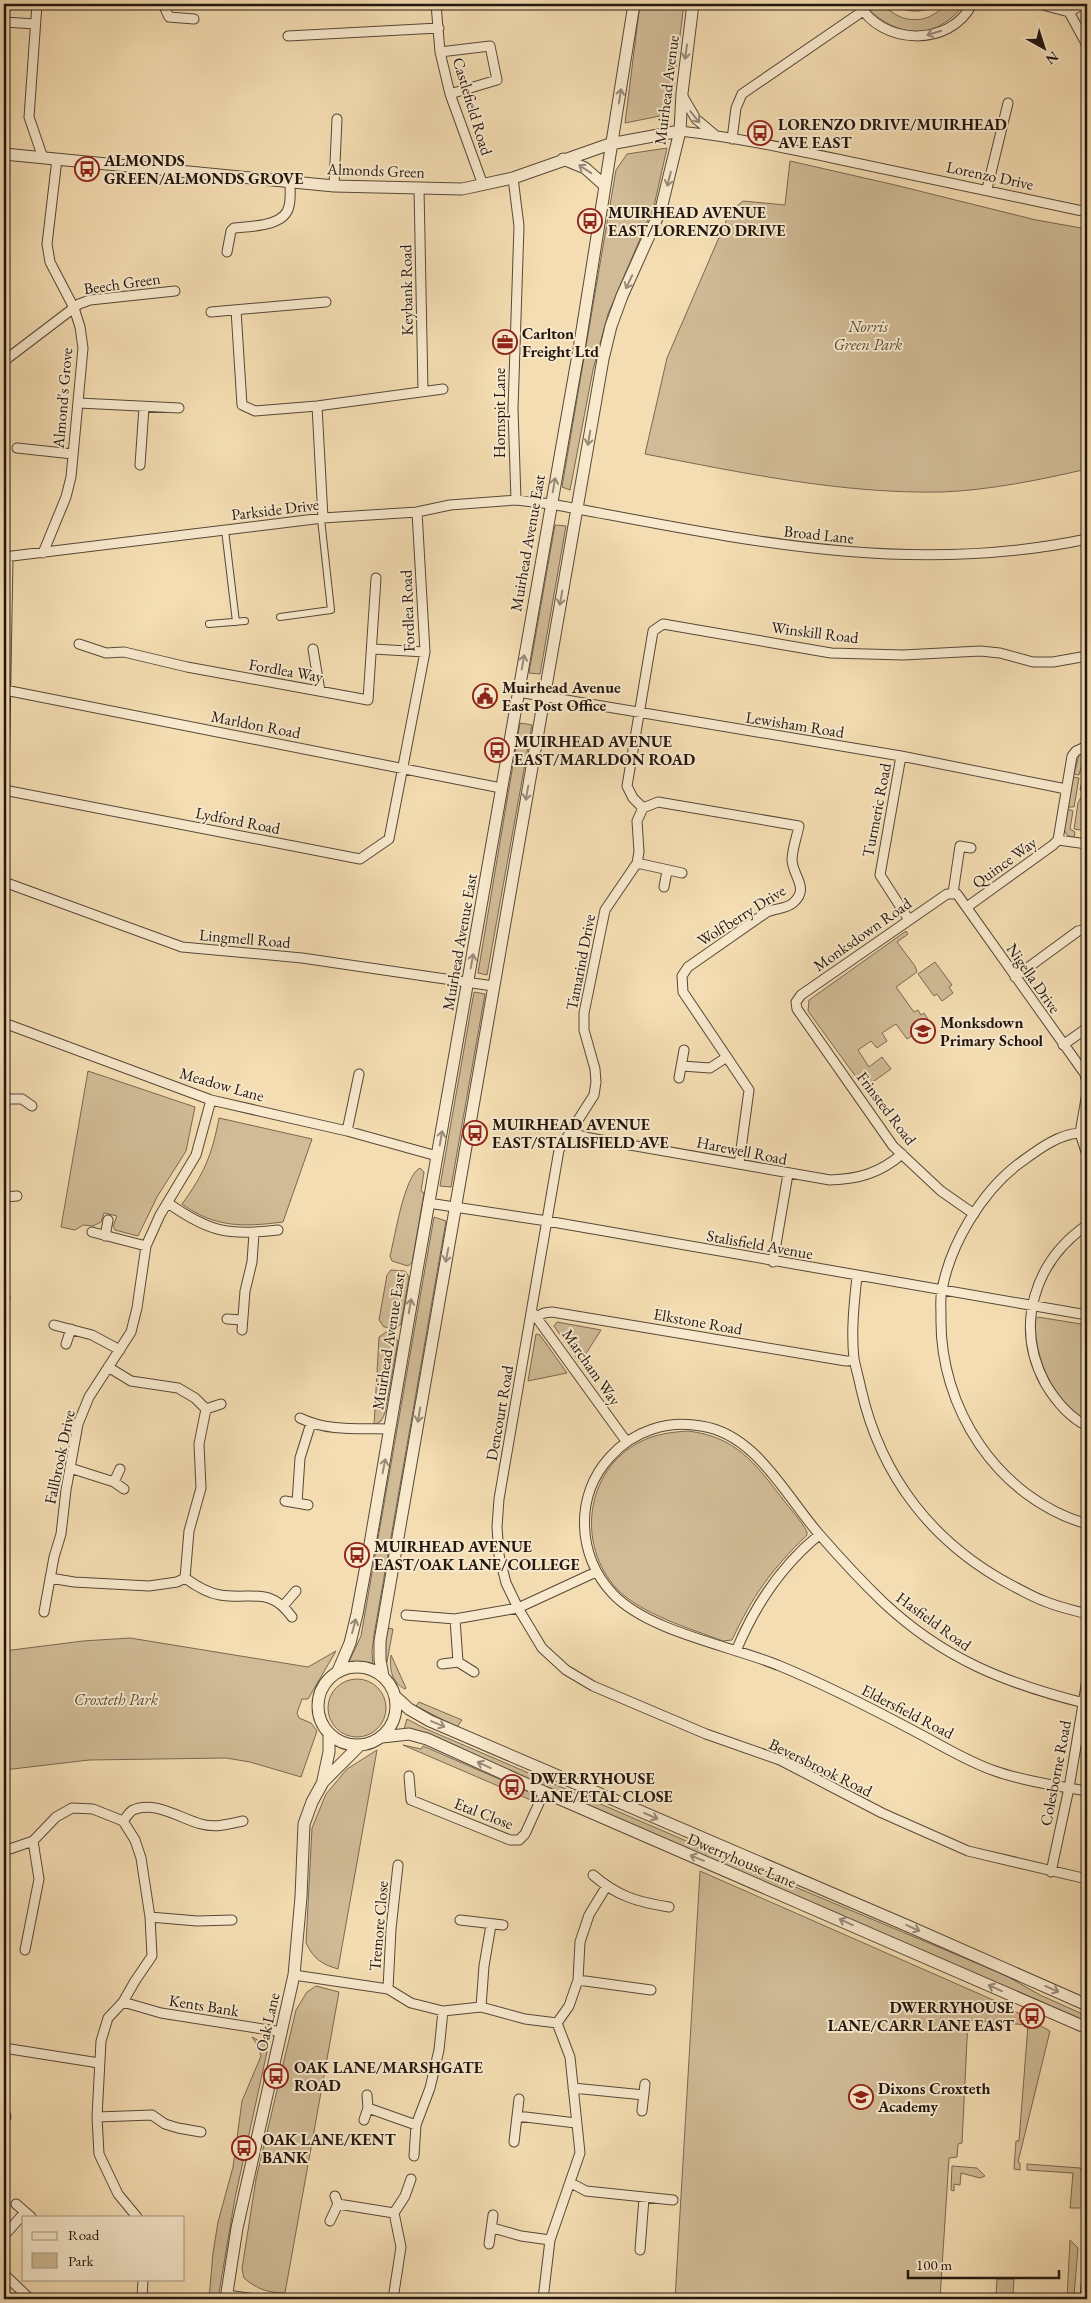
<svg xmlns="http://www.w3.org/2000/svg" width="1091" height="2303" viewBox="0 0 1091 2303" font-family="'EB Garamond',serif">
<rect width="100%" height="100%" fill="#f4ddb2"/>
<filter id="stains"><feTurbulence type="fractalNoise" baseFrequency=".004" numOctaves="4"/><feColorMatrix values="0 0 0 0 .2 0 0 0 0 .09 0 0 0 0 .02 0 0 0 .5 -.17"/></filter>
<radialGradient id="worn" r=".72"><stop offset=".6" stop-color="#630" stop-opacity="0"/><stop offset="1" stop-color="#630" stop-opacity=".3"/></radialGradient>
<path fill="#d0bb96" stroke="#796852" d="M640,4H684L670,114L625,123Z
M876,4C887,6 895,17 907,19C930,22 933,13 950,4C954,3 961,4 965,4C936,39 904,40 870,11Z
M890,4H939C922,14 907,13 890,4Z
M667,148L654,206L608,314L593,370L570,490L562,487L616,170L627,154Z
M790,161L895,185L1036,220L1087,229V469C1039,480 991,490 942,492C842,494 743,473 645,454L667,358L730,212L743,201L785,205Z
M555,525L566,526L540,674L529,673Z
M520,723L532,725L487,975L478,973Z
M1087,751V757L1083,760L1079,775L1074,774L1079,755Z
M1086,762H1087V794L1080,790Z
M1073,777L1079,778L1074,807H1068Z
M1081,797L1087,799V831L1074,829L1078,803Z
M1068,809L1073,811L1070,829L1075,832L1074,838L1067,835L1064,829Z
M906,931L908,934L897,942L915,966L917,972L896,987L914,1012L918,1010L921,1015L924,1013L928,1019L912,1032L913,1035L907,1039L896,1024L882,1033L887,1041L877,1048L871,1041L858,1050L869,1067L882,1057L891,1069L864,1088L808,1011L809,1000Z
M935,962L952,985L949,987L953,993L942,1001L937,994L934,996L918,974Z
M474,992L485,994L451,1187L440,1186Z
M88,1071L195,1107L186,1151L157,1197L138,1236L115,1230L113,1226L117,1216L104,1213L101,1222L93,1226L83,1225L75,1230L61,1227Z
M219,1118L312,1139L283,1222C244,1227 215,1228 182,1204C204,1174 212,1155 219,1118Z
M420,1168L424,1172L421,1191L424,1193L412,1263L408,1266L392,1261L390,1256C395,1237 404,1176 420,1168Z
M434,1217L446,1221L374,1635L372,1652L373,1666L359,1663L348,1664L361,1636Z
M391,1270L405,1271L409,1277L401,1324L396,1328L384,1327L379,1320L387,1275Z
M1038,1317L1087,1325V1421C1052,1400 1035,1360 1035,1320Z
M557,1322L601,1330L580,1363L554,1326Z
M386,1332L395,1337L398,1341L385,1413L381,1421L374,1425L379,1337Z
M536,1334L540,1335L567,1373L528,1381Z
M688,1431C736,1437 754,1462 782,1498C790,1509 801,1520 807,1532V1535C771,1570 753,1595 732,1640L723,1641C691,1629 641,1614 617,1589C576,1545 585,1470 640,1442C655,1434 672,1432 688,1431Z
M388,1628L393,1629L387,1662L385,1663L384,1648Z
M130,1638L308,1667L336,1651L308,1699H302L297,1713L299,1718L311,1723L317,1731L301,1777L250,1762L226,1758L89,1760L4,1770V1651L83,1641Z
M391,1655L406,1688L405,1689C392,1683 389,1669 391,1655Z
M328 1708a29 29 0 1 1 58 0a29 29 0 1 1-58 0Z
M419,1702L462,1720L457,1727L416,1706Z
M407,1719L424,1728L719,1855L1005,1975L1040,1995L1087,2016V2023L411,1730L404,1729Z
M403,1745L421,1749L423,1746L529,1792L533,1801Z
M377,1750L338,1969C321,1964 314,1959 306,1943L312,1828L326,1794L347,1769Z
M700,1871L1000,2003L1050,2031L1018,2162L1020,2163V2170L1014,2169L1016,2141H1019L1028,2025L968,2020L962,2143L958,2144L957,2157L949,2158L940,2299H675Z
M316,1986L339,1992L285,2293C268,2293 257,2289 244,2278L242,2269L256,2179L296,2010L307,1992Z
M252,2037L265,2044L267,2052L235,2198L218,2299H209L213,2253L218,2222L233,2167L242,2101L261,2056L258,2046Z
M1027,2164L1080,2168L1087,2179L1085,2208H1070L1073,2173L1027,2170Z
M952,2166L977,2168L985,2176L980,2178L961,2173L960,2185L954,2184V2191L951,2190Z
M1070,2240L1078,2248L1074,2296L1067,2299Z
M997,2279H1014L1013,2296L996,2295Z"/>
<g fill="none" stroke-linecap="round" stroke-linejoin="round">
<defs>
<path id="pedestrian" d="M225,530L236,622
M280,617L331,610L321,519
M209,624L245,621"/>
<path id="minor" d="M37,4L29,117L43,158
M163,4L169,17L194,19
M436,4L440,52L450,94L483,185
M859,4C881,45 950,48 972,4
M1039,4L1069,12
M1083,4L1069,12L1087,45
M4,22L35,24
M288,36L439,28
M440,52L490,46L497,80L450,94
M682,95L696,119L715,135
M680,131C733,137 785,148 837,159C921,176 1004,194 1087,212
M732,139L736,108L742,94L863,11
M513,178L519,226L513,409L516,500
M334,186L337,119
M419,188L423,391
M987,189L1008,103
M227,252L231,231L234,228C251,226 285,227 289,206C291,199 290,190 290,182
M236,310L242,405L255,411L317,406L443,389
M211,312L326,302
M4,361L79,304L90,300L175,291
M79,403L179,408
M317,406L323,518
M17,448L73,454
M140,465L144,407
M43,553L66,497L71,477L83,348L80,327L74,308L50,262L47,244L57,159
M4,557L323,518L417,512L450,505L516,500L551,504C732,537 902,578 1087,539
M79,644L106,653L124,652L187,667L368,700L376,578
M313,649L320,691
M373,649L425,652
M1087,656L1053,662H1033L1000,653L980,651L903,655L831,653L663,624L653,631L627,786L633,798L643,808L637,821L639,852L637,863L605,910L584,1013V1030L595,1069L596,1082L594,1095L559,1150L499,1499L497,1527L499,1555L506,1583L518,1608L542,1648L566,1670L593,1686L706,1734L780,1760L882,1813L968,1851L1087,1879
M5,690L501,788
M518,692L901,756L1066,789
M1087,746L1076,751L1072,756L1058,840L1087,844
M901,756L880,875L909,920
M4,786L8,557
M4,790L360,859L389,839L425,652L417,512
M643,808L658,802L799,826C797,836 792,850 792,860C793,877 810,888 793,903C786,909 776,908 767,912L688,967L682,976L683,992L749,1090L739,1164
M637,863L682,873
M4,882L182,947L302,958L493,986
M664,887L667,871
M953,893L960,846L971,848
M967,907L1053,845L1058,840
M1015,977L1078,931L1087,929
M4,1023L211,1100L347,1131L437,1156
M1063,1045L1087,1028
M682,1066L710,1068L727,1057
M679,1078L684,1050
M1087,1093L1080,1133L1087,1155
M4,1099H22L32,1106
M572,1130L579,1135L590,1138L830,1180C859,1179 880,1173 902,1154
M347,1131L359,1074
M1080,1133C1057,1134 1035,1152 1017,1165C981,1193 950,1245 942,1290C940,1298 941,1308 941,1316C939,1407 997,1498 1087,1524
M4,1197L17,1196
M168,1203C209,1232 228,1236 278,1230
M428,1203L547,1221L1087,1315
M974,1214L941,1191L893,1146L797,1009L796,1002L801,995L947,894H957L1085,1074L1087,1083
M1087,1225C1035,1261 1014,1325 1045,1383C1055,1400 1069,1417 1087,1426
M92,1232L146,1246
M105,1236L108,1220
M773,1262L788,1174
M857,1276C854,1304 851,1332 854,1359C856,1369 859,1379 861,1389C881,1477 933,1544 1013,1586C1023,1591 1033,1597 1044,1601C1058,1607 1073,1610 1087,1614
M4,1297L5,1298
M534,1314L626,1441
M538,1316L544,1313L552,1312L846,1361L854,1360
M227,1319L242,1320
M54,1325L92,1335L120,1350
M242,1330L245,1291L252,1262L254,1233
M66,1344L71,1329
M108,1367L131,1381L178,1388L195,1398L206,1409L199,1444L201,1488L189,1531L185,1578
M206,1409L221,1404
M300,1418C328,1432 361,1428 390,1429
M70,1468L114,1482L124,1489
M114,1482L120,1469
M285,1501L308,1505
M297,1503L300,1458L311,1423
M50,1578L74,1582L149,1586L177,1582L185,1578
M185,1578C196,1586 207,1593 220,1595C251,1600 270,1586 292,1617
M284,1605L296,1591
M44,1612L54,1557L61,1534L66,1490L78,1424L89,1397L131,1332L137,1308L146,1246L160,1215L196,1155L211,1100
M406,1615L455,1619L518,1608L596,1572
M736,1651C755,1605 781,1566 819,1535
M458,1662L474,1672
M442,1664L458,1662L455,1619
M1084,1703C1005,1683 944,1659 884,1603C861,1581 839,1557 819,1534C785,1495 756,1434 701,1426C667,1420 633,1431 610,1457C574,1496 577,1556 613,1594C649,1632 732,1646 780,1666C826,1685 871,1708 916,1732C941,1745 968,1762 995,1771C1023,1781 1058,1786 1087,1791
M409,1776L411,1800L510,1840H519L525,1834L544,1792
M123,1821C126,1818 129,1812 133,1810C155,1800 181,1819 201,1824C216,1828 229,1824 243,1821
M4,1851L33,1841L56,1817L72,1808L93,1809L123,1821L135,1840L141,1858L150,1917L152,1956L135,1981L123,2002L108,2018L101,2041L97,2117L99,2154L118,2194L137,2217
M1051,1872L1069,1788L1087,1680
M593,1875C617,1896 637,1902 669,1907
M150,1917L197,1921L232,1920
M460,1920L503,1925
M25,1950L39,1879L33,1841
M294,1975L388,1989L411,2003L443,2011L481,2007L525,2019L557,2023L569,2006L578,1980L580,1942L589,1915L606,1887
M578,1980L651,1990
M388,1989L391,1929L398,1865
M123,2002L161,2013L282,2032
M481,2007L484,1966L491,1925
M4,2048L99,2063
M573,2088L644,2095
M368,2108L416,2125
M4,2110L6,2117
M642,2111L645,2084
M517,2116L576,2123
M97,2117L152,2115L165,2124L178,2128L201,2132
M364,2120L368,2108L367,2095
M514,2142L519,2099
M414,2156L416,2125L430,2088L439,2050L443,2011
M571,2183L586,2191L673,2200
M16,2204L31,2217
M338,2204L394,2213
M330,2221L338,2204L335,2196
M493,2228L521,2236L550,2240
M4,2236L25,2212
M489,2244L493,2215
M640,2250L644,2198
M4,2274L30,2299
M227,2295L256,2299
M142,2299L143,2279
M393,2299L401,2247L394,2213L405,2196L411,2179
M543,2299L550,2240L580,2153L570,2057L557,2023
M1085,2299L1087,2274"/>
<path id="tertiary" d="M4,154L334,186L462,189L513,178L610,144L680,131
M563,159L585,168L604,185
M318 1706a39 39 0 1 1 78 0a39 39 0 1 1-78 0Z
M338,1671L350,1643L357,1614L370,1544L417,1270L580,343L634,4
M383,1676L380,1660V1641L603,359L611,326L622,296L661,209L680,131L682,93L693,4
M397,1698L409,1709L430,1721L908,1926L1087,2005
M382,1737L409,1734L427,1739L544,1792L1087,2028
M323,1780L329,1752V1733
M226,2299L237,2228L294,1975L301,1897L304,1824L312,1802L323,1782L359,1746"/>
</defs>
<use href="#pedestrian" stroke="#564838" stroke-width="8"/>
<use href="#minor" stroke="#564838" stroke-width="11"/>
<use href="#tertiary" stroke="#564838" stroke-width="13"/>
<use href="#pedestrian" stroke="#f8e9cd" stroke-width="6"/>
<use href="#minor" stroke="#f8e9cd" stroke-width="9"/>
<use href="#tertiary" stroke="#f8e9cd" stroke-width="11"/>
</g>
<defs><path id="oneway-shaft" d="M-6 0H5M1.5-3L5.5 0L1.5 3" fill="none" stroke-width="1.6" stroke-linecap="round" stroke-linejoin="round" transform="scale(1.25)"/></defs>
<g stroke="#988a78">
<use href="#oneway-shaft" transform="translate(934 33) rotate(163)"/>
<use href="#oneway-shaft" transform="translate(686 52) rotate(98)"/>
<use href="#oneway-shaft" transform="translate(620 96) rotate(-81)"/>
<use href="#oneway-shaft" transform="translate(695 117) rotate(51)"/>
<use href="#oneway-shaft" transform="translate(585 169) rotate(-147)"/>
<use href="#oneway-shaft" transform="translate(669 179) rotate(104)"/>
<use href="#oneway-shaft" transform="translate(629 282) rotate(115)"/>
<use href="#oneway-shaft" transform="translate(589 438) rotate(100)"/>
<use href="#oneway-shaft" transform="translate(554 485) rotate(-80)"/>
<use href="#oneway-shaft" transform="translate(561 598) rotate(100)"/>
<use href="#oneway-shaft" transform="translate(523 662) rotate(-80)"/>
<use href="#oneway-shaft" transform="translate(527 793) rotate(100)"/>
<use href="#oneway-shaft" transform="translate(472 961) rotate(-80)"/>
<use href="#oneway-shaft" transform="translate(441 1138) rotate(-80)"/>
<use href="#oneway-shaft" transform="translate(447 1255) rotate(101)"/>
<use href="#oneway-shaft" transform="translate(410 1306) rotate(-80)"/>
<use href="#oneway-shaft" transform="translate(419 1415) rotate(99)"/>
<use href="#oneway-shaft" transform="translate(384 1466) rotate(-79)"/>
<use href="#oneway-shaft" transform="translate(354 1626) rotate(-75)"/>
<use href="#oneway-shaft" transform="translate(438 1724) rotate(23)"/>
<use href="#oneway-shaft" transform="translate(484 1765) rotate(-155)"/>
<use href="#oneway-shaft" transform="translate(651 1816) rotate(24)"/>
<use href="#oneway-shaft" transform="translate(697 1858) rotate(-158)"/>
<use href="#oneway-shaft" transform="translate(846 1922) rotate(-156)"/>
<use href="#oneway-shaft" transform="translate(913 1928) rotate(24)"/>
<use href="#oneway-shaft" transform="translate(995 1988) rotate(-156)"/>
<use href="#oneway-shaft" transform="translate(1052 1989) rotate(24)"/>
</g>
<defs>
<symbol id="bus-ring" viewBox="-11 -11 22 22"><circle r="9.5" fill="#f8e9cd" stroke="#8f2418" stroke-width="1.5"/><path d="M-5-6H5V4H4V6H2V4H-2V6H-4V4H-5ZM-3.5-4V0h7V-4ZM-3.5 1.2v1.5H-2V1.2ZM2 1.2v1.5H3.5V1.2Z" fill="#8f2418"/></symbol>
<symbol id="office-ring" viewBox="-11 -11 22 22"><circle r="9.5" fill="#f8e9cd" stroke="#8f2418" stroke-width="1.5"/><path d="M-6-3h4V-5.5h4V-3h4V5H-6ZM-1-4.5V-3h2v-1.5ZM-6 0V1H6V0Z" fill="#8f2418"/></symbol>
<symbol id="civic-ring" viewBox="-11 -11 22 22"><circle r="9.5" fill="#f8e9cd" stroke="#8f2418" stroke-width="1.5"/><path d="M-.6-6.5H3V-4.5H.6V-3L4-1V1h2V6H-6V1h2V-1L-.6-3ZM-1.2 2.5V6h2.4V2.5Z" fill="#8f2418"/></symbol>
<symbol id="school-ring" viewBox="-11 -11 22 22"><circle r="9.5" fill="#f8e9cd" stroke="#8f2418" stroke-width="1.5"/><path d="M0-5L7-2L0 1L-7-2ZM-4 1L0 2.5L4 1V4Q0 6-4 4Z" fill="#8f2418"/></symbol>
</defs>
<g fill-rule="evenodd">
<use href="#bus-ring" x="746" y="119" width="28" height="28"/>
<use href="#bus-ring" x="73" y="155" width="28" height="28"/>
<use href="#bus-ring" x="576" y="207" width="28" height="28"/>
<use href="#office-ring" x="491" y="328" width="28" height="28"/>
<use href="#civic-ring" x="471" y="682" width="28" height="28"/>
<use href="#bus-ring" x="483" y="736" width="28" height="28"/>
<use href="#school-ring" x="909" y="1017" width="28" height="28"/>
<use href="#bus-ring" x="461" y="1119" width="28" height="28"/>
<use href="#bus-ring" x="343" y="1541" width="28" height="28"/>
<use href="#bus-ring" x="498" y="1773" width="28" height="28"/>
<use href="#bus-ring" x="1018" y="2002" width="28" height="28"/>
<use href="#bus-ring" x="262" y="2062" width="28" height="28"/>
<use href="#school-ring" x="847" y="2083" width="28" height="28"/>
<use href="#bus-ring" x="230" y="2134" width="28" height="28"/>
</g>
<g text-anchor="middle" stroke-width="4" stroke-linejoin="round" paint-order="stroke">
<g font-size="16" fill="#22160f" stroke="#f8e9cd">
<text transform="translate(666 90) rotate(-83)" y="6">Muirhead Avenue</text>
<text transform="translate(473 106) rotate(73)" y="6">Castlefield Road</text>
<text transform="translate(376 170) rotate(2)" y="6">Almonds Green</text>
<text transform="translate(990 175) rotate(12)" y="6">Lorenzo Drive</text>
<text transform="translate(122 283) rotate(-8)" y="6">Beech Green</text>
<text transform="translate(406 290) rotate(-91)" y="6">Keybank Road</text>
<text transform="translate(62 398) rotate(-85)" y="6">Almond's Grove</text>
<text transform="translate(499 413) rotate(-90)" y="6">Hornspit Lane</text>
<text transform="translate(275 509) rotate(-7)" y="6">Parkside Drive</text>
<text transform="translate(819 534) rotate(6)" y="6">Broad Lane</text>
<text transform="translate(527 543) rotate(-80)" y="6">Muirhead Avenue East</text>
<text transform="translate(407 611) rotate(-92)" y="6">Fordlea Road</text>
<text transform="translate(815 632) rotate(7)" y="6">Winskill Road</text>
<text transform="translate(286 670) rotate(10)" y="6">Fordlea Way</text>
<text transform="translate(256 724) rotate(11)" y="6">Marldon Road</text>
<text transform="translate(795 724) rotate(9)" y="6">Lewisham Road</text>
<text transform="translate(876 810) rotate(-79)" y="6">Turmeric Road</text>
<text transform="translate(238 820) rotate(11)" y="6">Lydford Road</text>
<text transform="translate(1004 862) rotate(-36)" y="6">Quince Way</text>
<text transform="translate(741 915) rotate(-32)" y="6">Wolfberry Drive</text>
<text transform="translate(862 934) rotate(-35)" y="6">Monksdown Road</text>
<text transform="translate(245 938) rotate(5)" y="6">Lingmell Road</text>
<text transform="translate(459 942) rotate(-80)" y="6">Muirhead Avenue East</text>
<text transform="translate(580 962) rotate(-79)" y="6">Tamarind Drive</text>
<text transform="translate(1034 978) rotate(55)" y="6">Nigella Drive</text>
<text transform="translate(222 1084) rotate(16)" y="6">Meadow Lane</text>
<text transform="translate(887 1108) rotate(53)" y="6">Frinsted Road</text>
<text transform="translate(742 1150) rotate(11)" y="6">Harewell Road</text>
<text transform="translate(760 1244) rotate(10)" y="6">Stalisfield Avenue</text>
<text transform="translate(698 1321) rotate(10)" y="6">Elkstone Road</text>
<text transform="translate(388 1341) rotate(-81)" y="6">Muirhead Avenue East</text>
<text transform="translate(592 1367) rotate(55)" y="6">Marcham Way</text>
<text transform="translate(499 1413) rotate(-80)" y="6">Dencourt Road</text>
<text transform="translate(59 1457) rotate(-78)" y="6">Fallbrook Drive</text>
<text transform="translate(934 1621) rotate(36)" y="6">Hasfield Road</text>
<text transform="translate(908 1711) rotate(27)" y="6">Eldersfield Road</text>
<text transform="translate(821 1767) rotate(26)" y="6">Beversbrook Road</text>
<text transform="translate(1055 1773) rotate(-79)" y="6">Colesborne Road</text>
<text transform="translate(484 1813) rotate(21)" y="6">Etal Close</text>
<text transform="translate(742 1860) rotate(23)" y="6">Dwerryhouse Lane</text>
<text transform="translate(378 1926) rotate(-85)" y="6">Tremore Close</text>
<text transform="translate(204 2005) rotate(9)" y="6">Kents Bank</text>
<text transform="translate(267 2022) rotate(-77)" y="6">Oak Lane</text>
</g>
<g font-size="16" font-weight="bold" fill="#22160f" stroke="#f8e9cd" text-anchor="start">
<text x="778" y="130">LORENZO DRIVE/MUIRHEAD<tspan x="778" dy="18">AVE EAST</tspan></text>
<text x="104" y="166">ALMONDS<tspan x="104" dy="18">GREEN/ALMONDS GROVE</tspan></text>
<text x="608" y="218">MUIRHEAD AVENUE<tspan x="608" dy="18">EAST/LORENZO DRIVE</tspan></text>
<text x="522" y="339">Carlton<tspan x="522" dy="18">Freight Ltd</tspan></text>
<text x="502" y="693">Muirhead Avenue<tspan x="502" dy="18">East Post Office</tspan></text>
<text x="514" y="747">MUIRHEAD AVENUE<tspan x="514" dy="18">EAST/MARLDON ROAD</tspan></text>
<text x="940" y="1028">Monksdown<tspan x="940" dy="18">Primary School</tspan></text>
<text x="492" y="1130">MUIRHEAD AVENUE<tspan x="492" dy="18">EAST/STALISFIELD AVE</tspan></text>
<text x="374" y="1552">MUIRHEAD AVENUE<tspan x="374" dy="18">EAST/OAK LANE/COLLEGE</tspan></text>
<text x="530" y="1784">DWERRYHOUSE<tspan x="530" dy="18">LANE/ETAL CLOSE</tspan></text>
<text x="1014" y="2013" text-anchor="end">DWERRYHOUSE<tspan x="1014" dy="18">LANE/CARR LANE EAST</tspan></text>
<text x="294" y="2073">OAK LANE/MARSHGATE<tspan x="294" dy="18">ROAD</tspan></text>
<text x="878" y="2094">Dixons Croxteth<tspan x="878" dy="18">Academy</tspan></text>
<text x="262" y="2145">OAK LANE/KENT<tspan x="262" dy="18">BANK</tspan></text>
</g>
<g font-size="16" font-style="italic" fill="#564838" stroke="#f8e9cd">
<text x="868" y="332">Norris<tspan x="868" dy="18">Green Park</tspan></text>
<text x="116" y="1705">Croxteth Park</text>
</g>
</g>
<rect width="1091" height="2303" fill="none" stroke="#f4ddb2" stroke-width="20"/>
<rect x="5" y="5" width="1081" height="2293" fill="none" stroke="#22160f" stroke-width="2.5"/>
<rect x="10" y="10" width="1071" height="2283" fill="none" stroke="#22160f"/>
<rect x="22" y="2216" width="162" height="65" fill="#f8e9cd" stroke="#a29581"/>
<rect x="32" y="2232" width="25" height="8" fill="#f8e9cd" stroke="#a29581"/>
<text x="68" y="2240" font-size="15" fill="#22160f">Road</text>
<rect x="32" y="2253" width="25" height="15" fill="#d0bb96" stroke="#a29581"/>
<text x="68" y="2266" font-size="15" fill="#22160f">Park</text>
<g transform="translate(1044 48) rotate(141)" stroke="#f8e9cd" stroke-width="4" paint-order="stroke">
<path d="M0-4L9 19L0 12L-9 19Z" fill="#22160f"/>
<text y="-8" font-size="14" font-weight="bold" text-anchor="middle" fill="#22160f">N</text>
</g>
<path d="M908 2270v8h151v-8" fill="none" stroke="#22160f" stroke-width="2.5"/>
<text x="916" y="2270" font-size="15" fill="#22160f" stroke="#f8e9cd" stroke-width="4" paint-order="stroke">100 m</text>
<rect width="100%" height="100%" filter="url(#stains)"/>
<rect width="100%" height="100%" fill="url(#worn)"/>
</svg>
